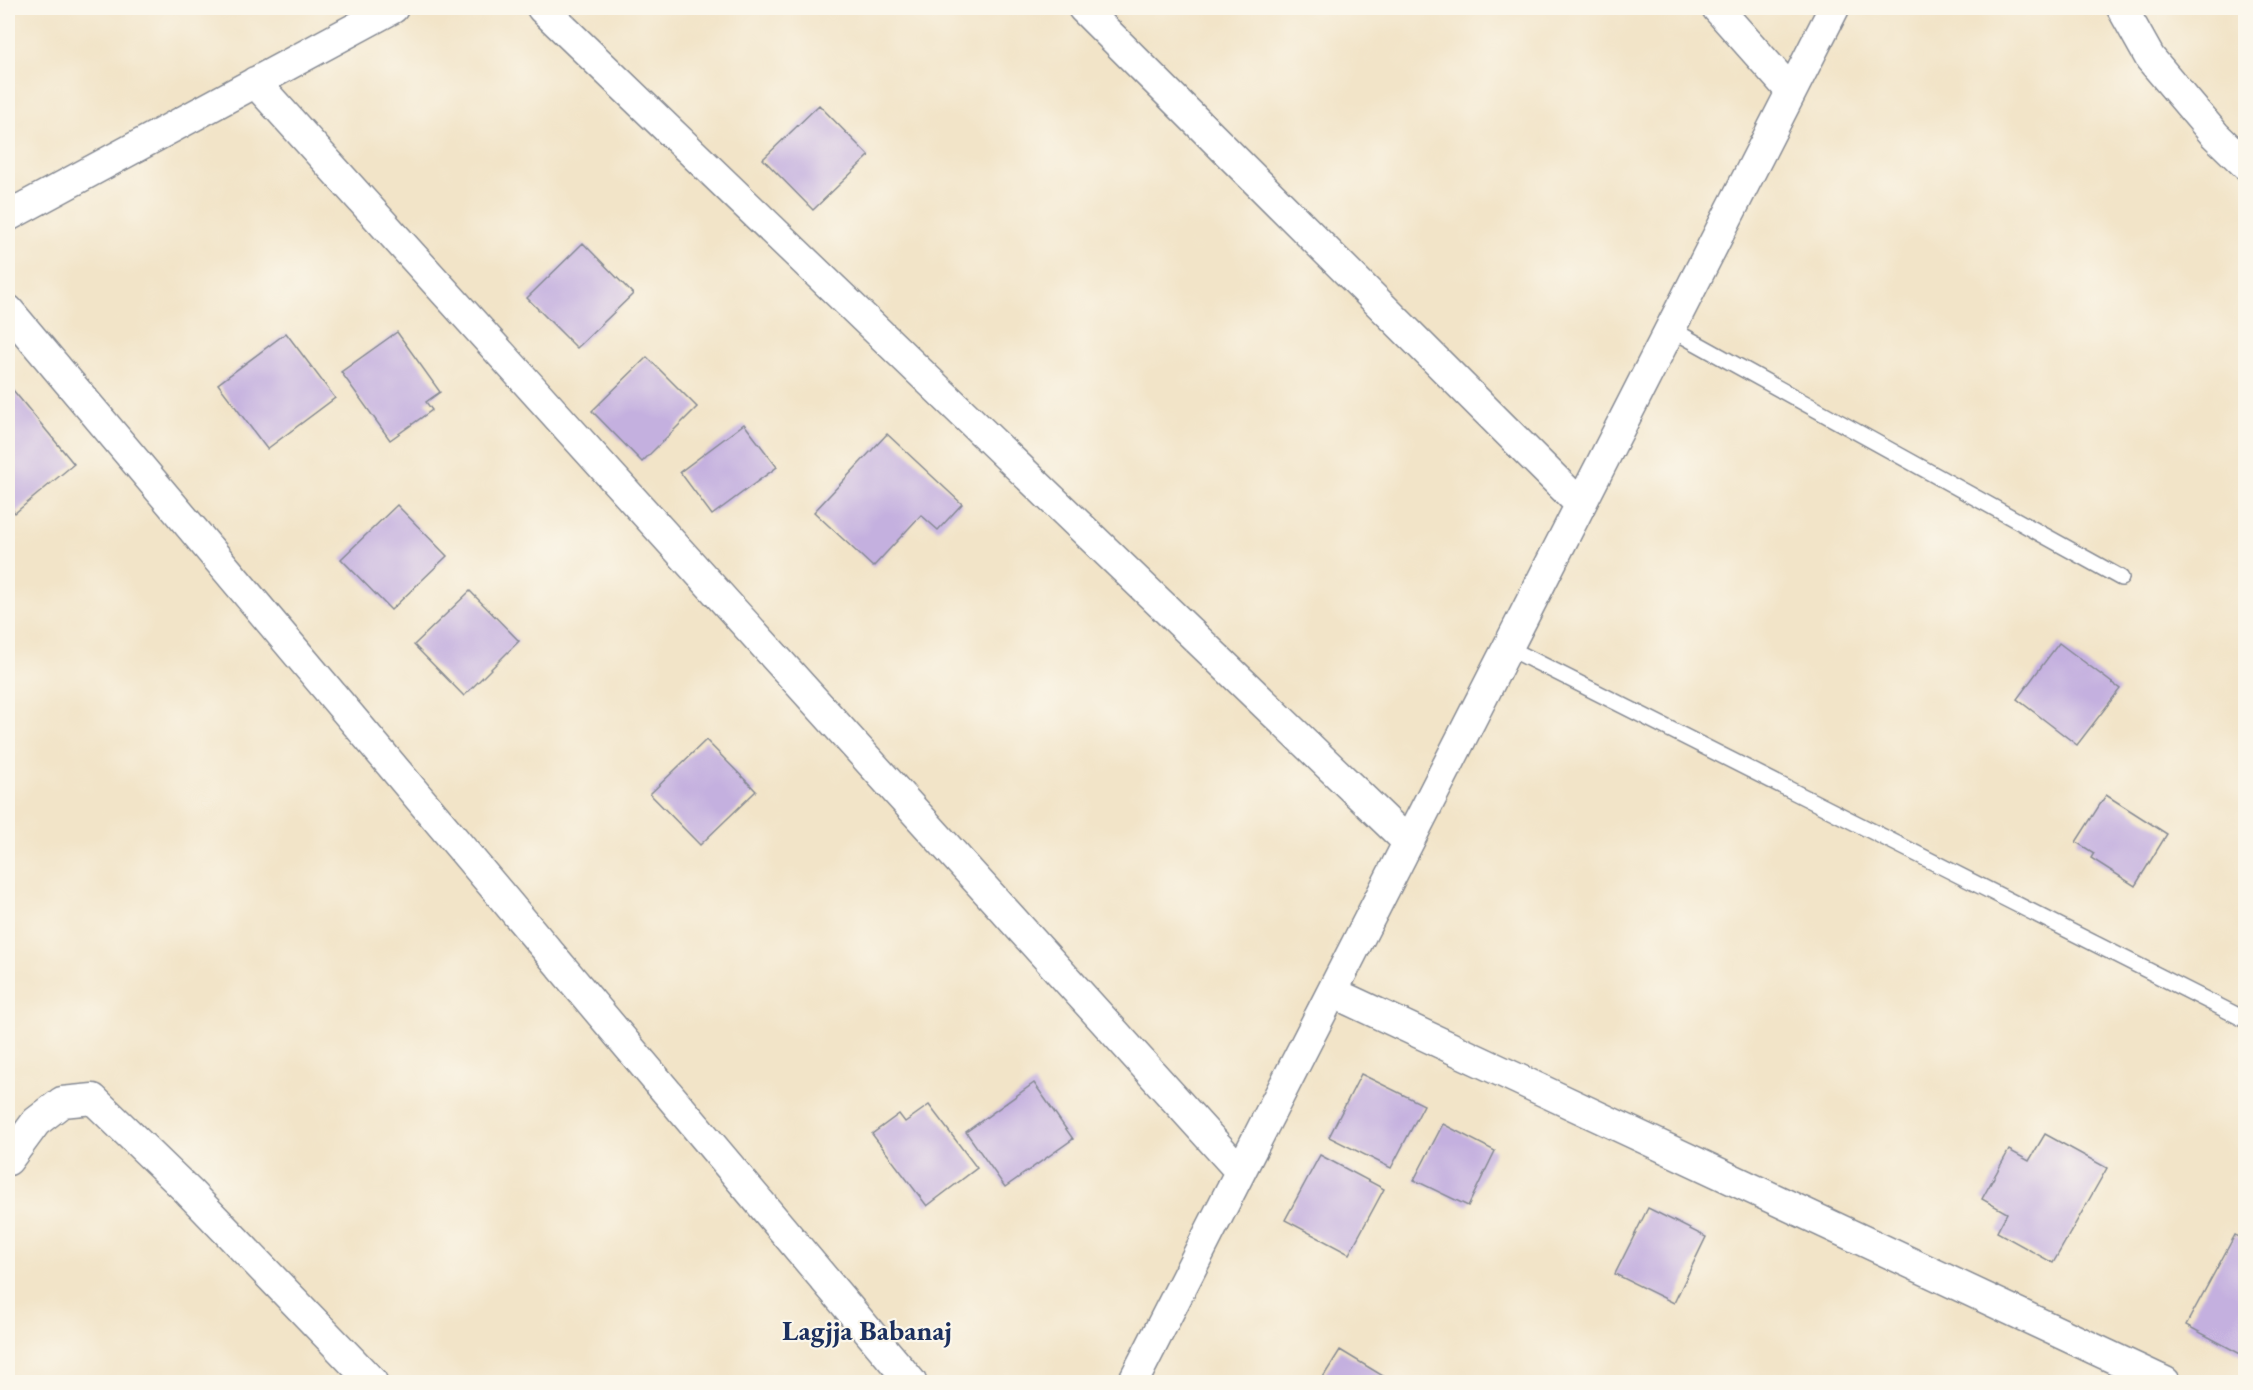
<svg xmlns="http://www.w3.org/2000/svg" width="2253" height="1390" viewBox="0 0 2253 1390" font-family="'EB Garamond',serif">
<rect width="100%" height="100%" fill="#fbf7ec"/>
<filter id="ink" filterUnits="userSpaceOnUse"><feTurbulence type="fractalNoise" baseFrequency=".0167" numOctaves="2"/><feDisplacementMap in="SourceGraphic" scale="12" xChannelSelector="R" yChannelSelector="G"/><feConvolveMatrix kernelMatrix="1 2 1 2 8 2 1 2 1" color-interpolation-filters="sRGB"/></filter>
<filter id="wash" filterUnits="userSpaceOnUse"><feTurbulence type="fractalNoise" baseFrequency=".008" numOctaves="4" result="noise"/><feDisplacementMap in="SourceGraphic" scale="24" xChannelSelector="R" yChannelSelector="G"/><feGaussianBlur stdDeviation="1.35" result="paint"/><feColorMatrix in="noise" values="0 0 0 0 0 0 0 0 0 0 0 0 0 0 0 0 0 1.4 0 .05"/><feComposite in="paint" operator="in"/></filter>
<g filter="url(#wash)">
<rect width="100%" height="100%" fill="#f2e4c8"/>
<g id="blocks">
<path fill="#c4b0df" d="M819,105L869,156L813,210L763,159Z
M583,243L633,294L577,348L527,298Z
M397,332L440,392L426,402L432,410L390,440L341,372Z
M286,333L335,398L267,449L218,384Z
M647,357L697,407L642,462L592,411Z
M8,384L74,464L15,513L8,504Z
M744,424L777,467L712,515L680,472Z
M887,434L962,504L938,530L921,515L873,567L814,512Z
M397,505L447,556L391,610L341,559Z
M470,591L519,641L464,696L414,645Z
M2059,643L2120,689L2077,745L2017,699Z
M706,740L756,791L700,845L650,794Z
M2106,795L2167,834L2135,886L2091,858L2094,853L2076,842Z
M1361,1074L1424,1105L1391,1168L1329,1137Z
M1034,1083L1073,1139L1005,1187L966,1132Z
M929,1105L977,1168L927,1206L872,1134L899,1114L905,1122Z
M1443,1124L1495,1151L1468,1206L1414,1180Z
M2045,1134L2107,1168L2053,1263L1997,1232L2007,1213L1982,1199L2009,1150L2029,1161Z
M1320,1155L1384,1189L1349,1254L1285,1220Z
M1648,1208L1706,1237L1674,1303L1615,1274Z
M2235,1235L2246,1241V1357L2186,1325Z
M1340,1350L1393,1382H1320Z"/>
</g>
</g>
<g filter="url(#ink)">
<use href="#blocks" fill-opacity="0" stroke="#868a93" stroke-width="1.5"/>
<g fill="none" stroke-linecap="round" stroke-linejoin="round">
<defs>
<path id="lane" d="M1669,328L2121,578
M1507,647L2246,1020"/>
<path id="street" d="M542,8L1408,842
M1083,8L1580,504
M1717,8L1790,90
M2122,8L2150,58L2215,135L2246,165
M255,82L1240,1171
M8,216L393,8
M8,310L911,1382
M1332,992L2165,1382
M8,1160L36,1122L62,1102L93,1099L189,1192L372,1382
M1133,1382L1834,8"/>
</defs>
<use href="#lane" stroke="#868a93" stroke-width="18"/>
<use href="#street" stroke="#868a93" stroke-width="33"/>
<use href="#lane" stroke="#fff" stroke-width="15"/>
<use href="#street" stroke="#fff" stroke-width="30"/>
</g>
</g>
<g text-anchor="middle" stroke-width="4.5" stroke-linejoin="round" paint-order="stroke">
<g font-size="28" font-weight="bold" fill="#1b2f5e" stroke="#fbf7ec">
<text x="867" y="1340">Lagjja Babanaj</text>
</g>
</g>
<rect width="2253" height="1390" fill="none" stroke="#fbf7ec" stroke-width="30"/>
</svg>
